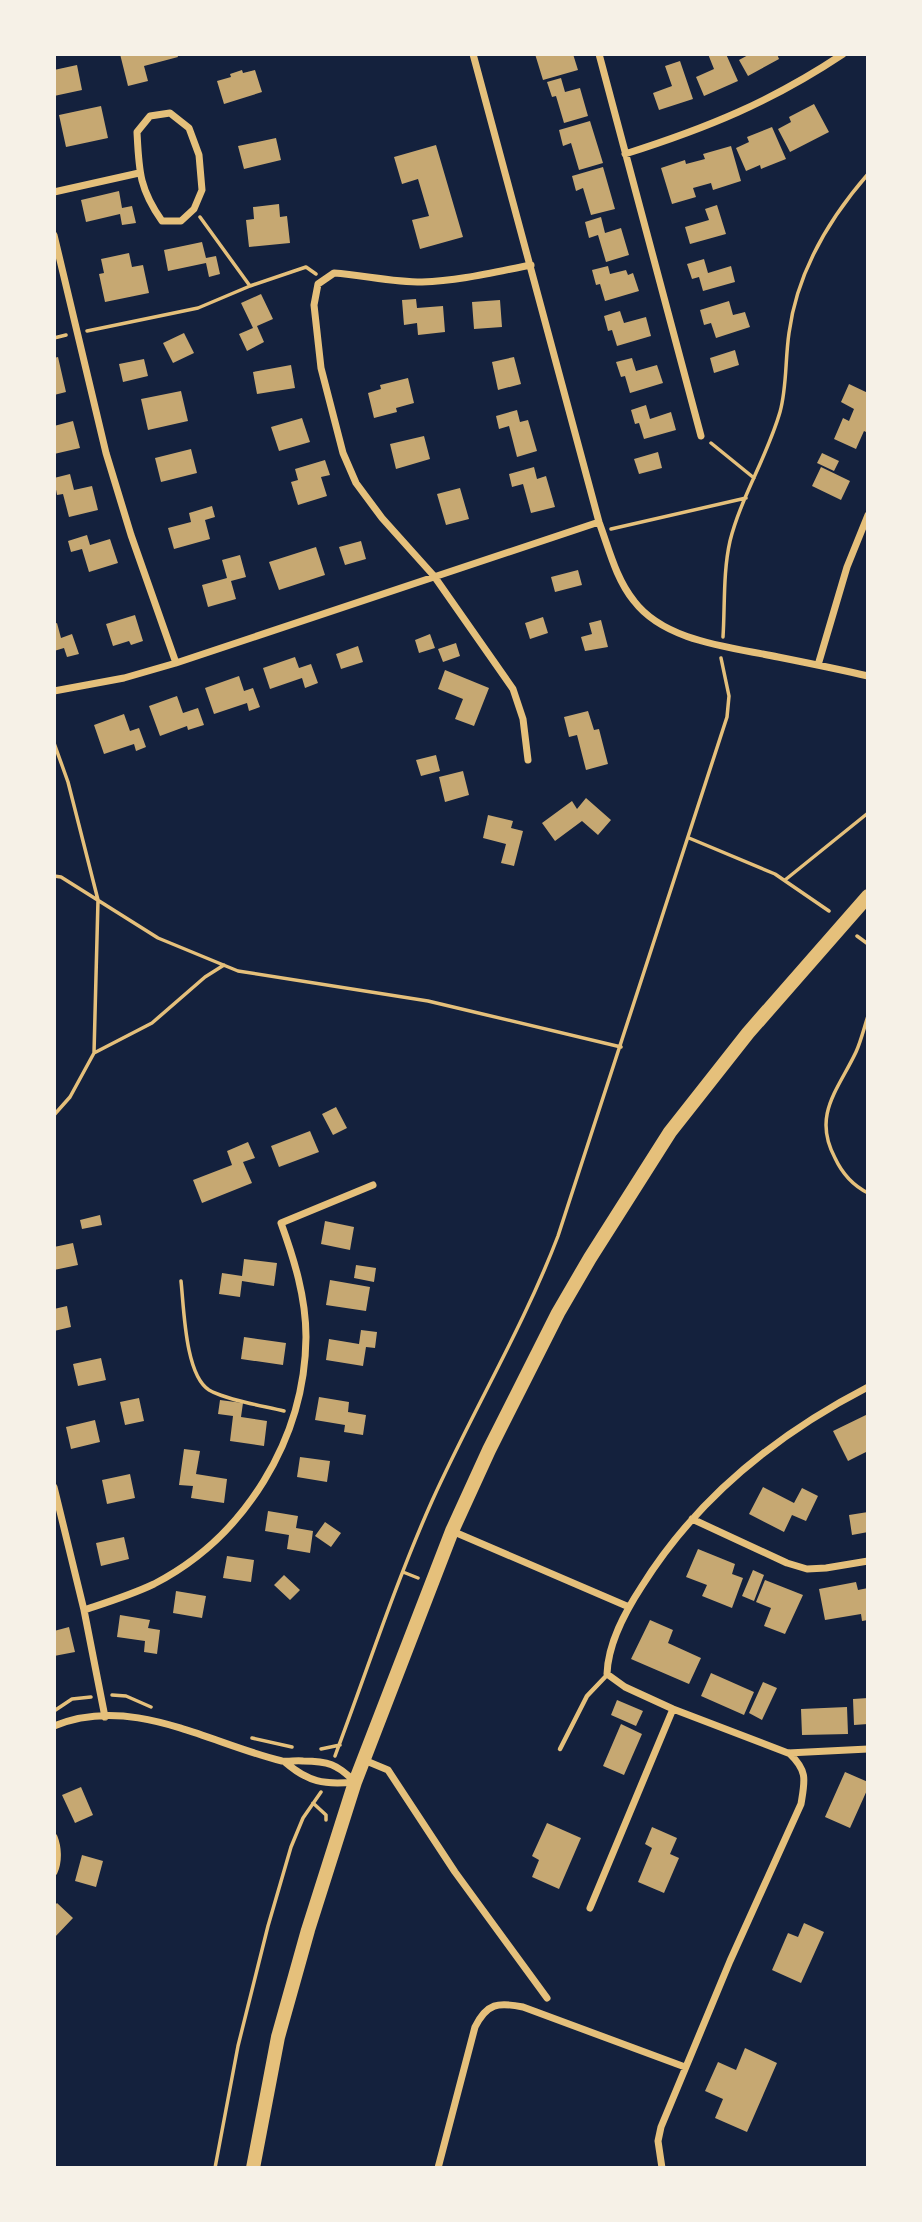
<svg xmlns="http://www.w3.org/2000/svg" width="922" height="2222" viewBox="0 0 922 2222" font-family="'Source Sans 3',sans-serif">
<rect width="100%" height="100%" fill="#14213d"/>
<path fill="#c6a872" d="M120,54H177L178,57L144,66L148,81L128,86Z
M535,54H573L578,70L543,80Z
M708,54H726L738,81L704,96L696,77L714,69Z
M750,54H777L779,59L748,76L739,60Z
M680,61L693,99L659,110L653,93L672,86L665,66Z
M77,65L82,90L54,96V70Z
M242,70L243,73L255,70L262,92L224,104L217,81L231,77L230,74Z
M561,78L565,92L580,88L588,116L564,123L556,96L552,97L547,82Z
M814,104L829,132L790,152L778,129L791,122L789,117Z
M101,106L108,138L66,147L59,115Z
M590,121L603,163L579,170L571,143L563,146L559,130Z
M772,127L786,159L761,169L760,165L746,171L736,148L749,142L747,137Z
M276,138L281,160L244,169L238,146Z
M436,145L463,237L420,249L412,220L429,216L418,179L402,184L394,157Z
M731,146L741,181L713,190L711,183L693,188L696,197L672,204L661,168L685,160L686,164L705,159L703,154Z
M603,167L615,209L591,215L583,188L576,191L572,176Z
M119,191L122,208L132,206L136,223L122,225L120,214L86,222L81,200Z
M279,204L280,217L287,216L290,243L249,247L246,220L254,219L253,207Z
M717,205L726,234L690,244L685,227L709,220L705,209Z
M601,217L605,233L621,228L629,255L606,262L598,235L589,238L585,222Z
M202,242L206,258L216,256L220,274L209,277L206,263L168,271L164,250Z
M129,253L132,267L143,265L149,293L105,302L99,274L104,273L101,259Z
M704,259L708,273L731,266L735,282L703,291L699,277L692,279L687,264Z
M608,266L610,274L626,270L628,275L633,273L639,291L605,301L600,284L596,285L592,270Z
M261,294L273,319L257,326L264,342L247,351L239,334L253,328L241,303Z
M416,299L417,308L443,306L445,332L418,335L417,323L404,325L402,300Z
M500,300L502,327L474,329L472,302Z
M729,301L733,315L745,312L750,327L716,338L711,323L704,325L700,310Z
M620,311L624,323L646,317L651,336L617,346L612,330L608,331L604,316Z
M184,333L194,353L173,363L163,343Z
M735,350L739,365L714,373L710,358Z
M58,357L66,392L54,395V358Z
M514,357L521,384L498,390L492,362Z
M632,358L636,371L657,365L663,383L630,393L625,376L621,377L616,362Z
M144,359L148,376L123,382L119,364Z
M291,365L295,388L257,394L253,372Z
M408,378L414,403L396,408L397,412L374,418L368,393L381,389L380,385Z
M849,384L868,393V433L864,431L856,449L834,439L843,418L849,421L854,409L841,402Z
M181,391L188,421L148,430L141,399Z
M646,405L650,419L671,412L676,430L644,439L639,423L635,424L631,410Z
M517,410L520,422L528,420L537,451L517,457L509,426L499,429L496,416Z
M302,418L310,442L279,451L271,427Z
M73,421L80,448L54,454V426Z
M424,436L430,459L396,469L390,444Z
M191,449L197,473L161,482L155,458Z
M658,452L662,468L639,474L634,459Z
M822,453L839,461L834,471L817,463Z
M325,460L330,475L321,477L327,496L298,505L291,482L298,480L295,469Z
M534,467L537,479L546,476L555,507L531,513L523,484L512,487L509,474Z
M821,467L850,481L841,500L812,486Z
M70,474L74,490L92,486L98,510L69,517L63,494L57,495L54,478Z
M460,488L469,519L446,525L437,494Z
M212,506L215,517L205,520L210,539L174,549L168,528L191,522L189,513Z
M87,535L90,545L110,539L118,563L89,572L82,549L71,552L68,541Z
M361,541L366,559L345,565L339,547Z
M316,547L325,575L279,590L269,562Z
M240,555L246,577L231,581L236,599L208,607L202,585L227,578L222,560Z
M578,570L582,585L555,592L551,577Z
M135,615L143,641L131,645L129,641L113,646L106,624Z
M543,617L548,633L530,639L525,623Z
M601,620L608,647L585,651L581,637L592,634L589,623Z
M57,623L61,638L72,634L79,654L67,657L64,648L54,651V624Z
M430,634L435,648L419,653L415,640Z
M456,643L460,656L443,662L438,649Z
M358,646L363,662L341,669L336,654Z
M295,657L299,668L311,664L318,683L305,688L302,678L270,689L263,668Z
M445,670L489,688L474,726L455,719L463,699L438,689Z
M239,676L244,691L253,688L260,707L249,711L247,703L214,714L205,688Z
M177,696L183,713L198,708L204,725L188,730L187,726L160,736L149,706Z
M588,711L594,730L599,729L608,764L586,770L577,735L569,737L564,717Z
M124,714L130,731L139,728L146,747L136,751L134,744L104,754L94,725Z
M436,755L440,771L421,776L416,760Z
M463,771L469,795L445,802L439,777Z
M586,798L611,820L598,835L582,821L555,841L542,823L572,801L577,809Z
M488,815L513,821L511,828L523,831L514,866L501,863L506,844L483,838Z
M336,1107L347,1128L333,1135L322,1114Z
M310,1131L319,1152L279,1167L271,1146Z
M248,1142L255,1158L243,1162L252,1183L202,1203L193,1180L232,1165L227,1151Z
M100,1215L102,1225L82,1229L80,1220Z
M325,1221L354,1227L350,1250L321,1244Z
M73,1243L78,1265L54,1270V1247Z
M244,1259L277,1263L274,1286L242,1281L240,1297L219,1294L222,1273L242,1276Z
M356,1265L376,1268L374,1282L354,1278Z
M330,1280L370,1287L366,1311L326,1305Z
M67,1306L71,1327L54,1331V1309Z
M361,1330L377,1332L375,1348L366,1347L363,1366L326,1360L329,1339L359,1344Z
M244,1337L286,1343L283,1365L241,1359Z
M101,1358L106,1380L78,1386L73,1364Z
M319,1397L349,1402L348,1412L366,1415L363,1435L344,1432L345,1425L315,1420Z
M139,1398L144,1421L125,1425L120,1402Z
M220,1400L243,1403L241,1417L267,1421L264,1446L230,1441L233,1416L218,1414Z
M868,1414V1451L848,1461L833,1431Z
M95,1420L100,1442L71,1449L66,1427Z
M184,1449L200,1451L196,1474L227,1479L224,1503L191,1498L193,1486L179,1485Z
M300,1457L330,1461L327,1482L297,1477Z
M130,1474L135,1498L107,1504L102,1480Z
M763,1487L794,1503L802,1488L818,1496L806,1521L792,1515L784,1532L749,1514Z
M268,1511L298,1516L296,1528L313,1531L310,1553L287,1549L289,1535L265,1531Z
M868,1512V1532L852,1535L849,1515Z
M325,1522L341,1533L331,1547L315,1536Z
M124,1537L129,1559L101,1566L96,1543Z
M698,1549L735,1564L732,1574L743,1578L732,1608L702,1596L707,1585L686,1577Z
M227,1556L254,1560L251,1582L223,1578Z
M753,1570L764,1575L754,1601L742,1596Z
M284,1575L300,1590L290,1600L274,1585Z
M765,1580L803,1595L785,1634L764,1626L771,1608L756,1602Z
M856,1582L858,1590L868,1588V1620L862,1621L861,1614L825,1620L819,1589Z
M176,1591L206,1596L202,1618L173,1613Z
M120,1615L150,1620L148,1628L160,1630L157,1654L144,1652L145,1641L117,1637Z
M650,1620L673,1630L668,1643L701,1658L689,1684L631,1659Z
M69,1627L75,1652L54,1656V1631Z
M711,1673L754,1692L744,1715L701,1696Z
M763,1682L777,1688L762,1720L749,1713Z
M868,1698V1724L854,1725L853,1699Z
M617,1700L643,1711L636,1726L611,1715Z
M847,1707L848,1734L802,1735L801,1709Z
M621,1724L642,1734L624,1775L603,1766Z
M845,1772L868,1782V1788L850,1828L825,1817Z
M81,1787L93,1815L75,1823L62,1795Z
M547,1823L581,1838L559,1889L532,1877L539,1860L532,1856Z
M652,1827L677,1838L670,1854L679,1858L664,1893L638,1882L652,1848L645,1844Z
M82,1855L103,1861L96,1887L75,1881Z
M57,1903L73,1918L54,1938V1906Z
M804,1923L824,1932L801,1983L772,1970L788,1933L798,1937Z
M745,2048L777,2063L747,2132L715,2118L723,2099L705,2091L718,2062L736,2070Z"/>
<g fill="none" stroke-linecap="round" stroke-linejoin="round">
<path stroke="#e5c07b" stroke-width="3.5" d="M200,217L250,286
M87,331L198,308L250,286L306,267L316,274
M54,338L66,335
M711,443L754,478
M611,529L746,498
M723,637C725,605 723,572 730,541C741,497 767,457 780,412C787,387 785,360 789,333C797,272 828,220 868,174
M54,743L68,782L98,900L94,1053L70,1097L54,1115
M689,838L775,874L829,911
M54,876L61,877L158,938L238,971L428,1001L621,1047
M785,880L868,813
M857,936L868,944
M868,1016C864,1028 861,1041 856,1052C838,1090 812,1115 835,1158C842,1173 852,1185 868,1193
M94,1053L152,1023L205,977L224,965
M181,1281C184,1308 185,1375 209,1390C226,1400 264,1406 284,1411
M403,1572L418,1578
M112,1695L126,1696L151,1707
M54,1711L72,1699L91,1697
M252,1738L292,1747
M321,1749L340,1745
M335,1756C367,1671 395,1584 432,1501C472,1412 523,1328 558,1236L727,717L729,696L721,658
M313,1803L326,1815V1820
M215,2168L238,2046L268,1926L291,1847L303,1818L321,1792"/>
<path stroke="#e5c07b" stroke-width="4.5" d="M560,1749L587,1696L607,1675"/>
<path stroke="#e5c07b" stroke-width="7" d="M473,54L599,522C609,549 616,579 634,601C665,642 731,647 778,657C808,663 838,669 868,676
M599,54L701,436
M170,113L189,128L199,155L202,190L194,209L181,221H162C139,188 139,171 137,132L150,116Z
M625,154C707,128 771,102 843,54
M54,192L139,173
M54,235L106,453L131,535L176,663
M818,665L847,567L868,515
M54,691L124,678L176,663L599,522
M528,760L523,719L513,689L434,576L382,518L356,483L343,453L321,368L314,305L318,284L334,273C363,275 392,282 422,282C459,281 495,272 531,265
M868,1387C777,1434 697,1498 642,1586C625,1612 608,1643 607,1674L625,1687L673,1709L788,1753L868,1749
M54,1487L84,1610L105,1717
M692,1519L787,1563L807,1569L826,1568L868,1561
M452,1531L629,1607
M84,1610C108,1602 131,1595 154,1584C245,1537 305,1439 306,1337C306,1297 294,1259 281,1223L373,1185
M54,1726C131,1694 208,1743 282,1761C289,1762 296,1760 303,1761C328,1761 337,1764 355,1782
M364,1760L388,1770L455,1872L547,1998
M285,1762C308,1782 324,1785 354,1782
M54,1837C58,1847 59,1861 54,1872
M590,1908L673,1709
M438,2168L475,2027C487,2003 498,2002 523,2007L685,2067
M662,2168L658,2141L661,2127L730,1961L801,1804C805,1780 808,1771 789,1753"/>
<path stroke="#e5c07b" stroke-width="14" d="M253,2168L278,2037L308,1930L355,1782L452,1531L489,1450L558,1313L590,1258L670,1132L748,1033L868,896"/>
</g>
<rect width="922" height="2222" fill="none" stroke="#f6f1e7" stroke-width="112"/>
</svg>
